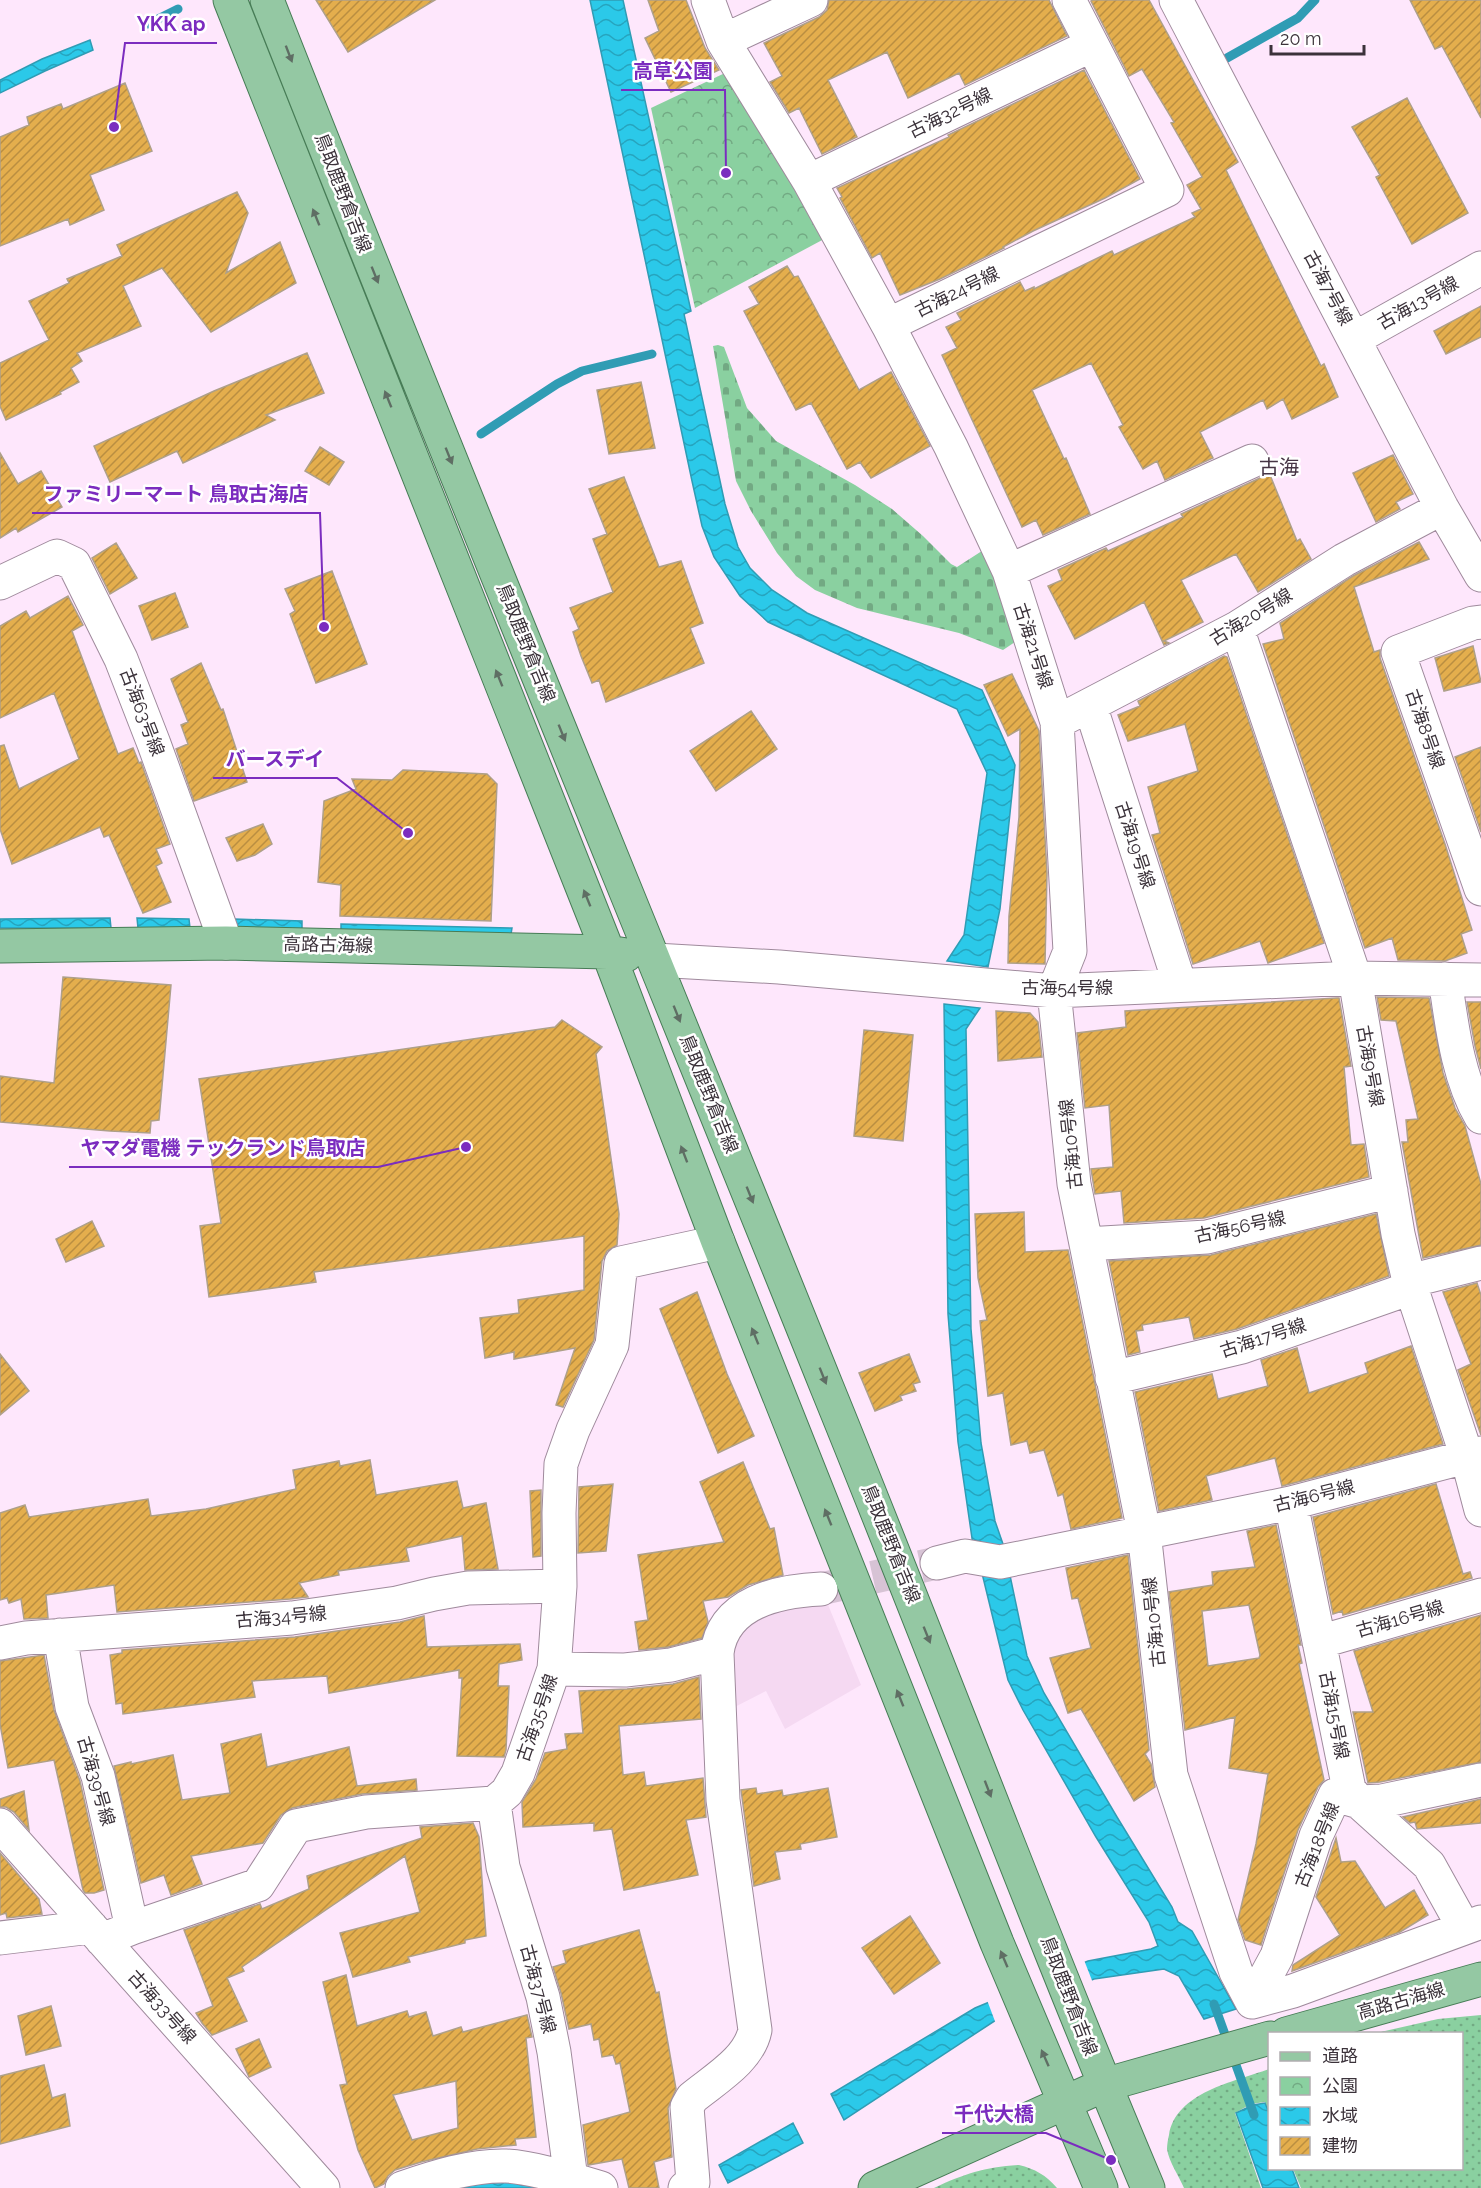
<svg xmlns="http://www.w3.org/2000/svg" width="1481" height="2188" viewBox="0 0 1481 2188" font-family="Raleway,'Noto Sans JP',sans-serif">
<defs>
<pattern id="grass-dots" width="8" height="8" patternUnits="userSpaceOnUse" patternTransform="scale(1.5)"><rect width="8" height="8" fill="#8ad0a0"/><path d="M2 2h.1M6 6h.1" fill="none" stroke="#72a983" stroke-width="1.8" stroke-linecap="round"/></pattern>
<pattern id="cemetery-stones" width="16" height="16" patternUnits="userSpaceOnUse" patternTransform="scale(1.5)"><rect width="16" height="16" fill="#8ad0a0"/><path d="M2 7V4a2 2 0 0 1 4 0v3zM10 15v-3a2 2 0 0 1 4 0v3z" fill="#72a983"/></pattern>
<pattern id="park-crowns" width="20" height="18" patternUnits="userSpaceOnUse" patternTransform="scale(1.5)"><rect width="20" height="18" fill="#8ad0a0"/><path d="M2 6a3 3 0 1 1 6 0M12 15a3 3 0 1 1 6 0" fill="none" stroke="#72a983"/></pattern>
<pattern id="water-waves" width="16" height="10" patternUnits="userSpaceOnUse" patternTransform="scale(1.5)"><rect width="16" height="10" fill="#2bc9e9"/><path d="M0 5q4-4 8 0t8 0" fill="none" stroke="#26a4be"/></pattern>
<pattern id="building-hatch" width="6" height="6" patternUnits="userSpaceOnUse" patternTransform="scale(1.5)"><rect width="6" height="6" fill="#e4ae4d"/><path d="M-1 1l2-2M0 6l6-6M5 7l2-2" fill="none" stroke="#ba8e41"/></pattern>
</defs>
<rect width="100%" height="100%" fill="#fee7fc"/>
<path fill="#f5d9f2" d="M824,1595L861,1685L785,1729L766,1691L727,1711L733,1625Z"/>
<path fill="url(#grass-dots)" d="M1481,2015V2188H1301L1293,2169L1462,2168V2034L1376,2033L1438,2019Z
M1269,2069V2112L1265,2102L1251,2104L1235,2113L1261,2188H1184C1179,2176 1169,2162 1167,2149C1167,2145 1168,2139 1169,2135C1176,2092 1234,2082 1269,2069Z
M1019,2165C1035,2169 1046,2175 1057,2188H934C964,2174 985,2167 1019,2165Z"/>
<path fill="url(#cemetery-stones)" d="M718,345L724,347L747,408L776,441L855,485L892,509L923,536L951,564L957,567L985,549L1015,642L1003,650L959,633L857,608L815,590L796,576L777,553L751,511L736,481L713,346Z"/>
<path fill="url(#park-crowns)" d="M725,73L826,238L695,308L651,108Z"/>
<path fill="url(#water-waves)" stroke="#309cb4" stroke-width="1.5" d="M590,0H623L691,311L684,314L725,504L738,547L750,568L772,590L807,613L982,690L1015,765L1000,909L988,967L947,961L964,935L987,773L957,709L768,622L740,596L714,557L702,526L692,481Z
M90,40L93,50L45,71L0,93V80L42,59Z
M110,918L111,928H0V919Z
M137,918L189,919L190,928H138Z
M234,919L302,921V930H236Z
M341,924L512,928L511,934L341,930Z
M944,1004L980,1008L966,1029L971,1329L981,1443L995,1521L1004,1547L1027,1656L1044,1693L1117,1817L1172,1907L1178,1922L1192,1931L1236,2009L1204,2019L1179,1976L1164,1969L1094,1979L996,2020L844,2120L831,2094L975,2008L1088,1961L1151,1949L1158,1946L1149,1922L1096,1837L1023,1710L1008,1680L980,1565L973,1545L958,1442L948,1314Z
M1265,2103L1269,2113L1270,2168L1292,2169L1299,2188H1263L1236,2113L1253,2105Z
M793,2123L803,2143L728,2183L719,2165Z
M485,2173L572,2188H430Z"/>
<path fill="#fee7fc" d="M1084,1960L1093,1983L996,2024L987,2000Z"/>
<g fill="none" stroke-linecap="round" stroke-linejoin="round">
<path stroke="#309cb4" stroke-width="9" d="M148,24L178,9
M1227,58L1298,18L1315,0
M481,434L557,384L582,371L652,354
M1214,2004L1254,2115"/>
</g>
<path fill="url(#building-hatch)" stroke="#aea089" stroke-width="1.5" fill-rule="evenodd" d="M316,0H435L348,52Z
M648,0H686L705,48L719,70L671,92L645,38L659,31Z
M829,0H1049L1067,36L965,85L959,73L908,98L887,52L828,80L857,137L822,154L799,108L789,113L770,82L782,76L764,43L819,17L827,10Z
M1093,0H1149L1238,162L1226,170L1321,366L1324,364L1338,397L1292,419L1283,399L1267,409L1263,400L1200,432L1213,458L1165,480L1157,461L1143,469L1119,427L1123,425L1091,363L1032,390L1064,459L1066,458L1090,514L1043,535L1036,520L1022,527L942,355L957,348L946,327L961,320L957,313L1020,282L1025,291L1034,287V289L1112,251L1114,255L1195,217L1192,213L1201,209L1187,185L1202,177L1171,123L1174,122L1142,69L1129,76L1091,1Z
M1410,0H1481V118L1442,46L1435,49Z
M1084,70L1140,179L1105,198L1033,231L1003,247L1004,248L940,279L900,295L880,253L872,258L840,198L842,197L837,188L949,137L948,135Z
M125,83L152,151L90,175L104,210L70,225L68,219L0,246V137L29,125L27,117L61,104L63,109Z
M1407,98L1468,213L1412,244L1376,177L1380,175L1352,127Z
M237,192L248,213L226,273L280,242L296,283L211,332L162,268L123,286L141,326L77,353L82,361L71,368L79,382L60,392L61,394L6,420L0,406V363L49,340L29,301L69,283L67,279L122,256L117,245Z
M787,266L794,277L798,276L859,390L891,372L930,446L871,478L860,462L847,469L811,403L796,410L744,311L759,304L749,287Z
M1481,306V337L1446,354L1434,331Z
M307,353L324,393L266,415L275,420L183,463L177,451L110,482L94,446L214,391Z
M641,382L655,448L609,454L597,390Z
M320,447L344,462L329,485L305,471Z
M0,453L18,484L41,471L62,507L18,532L16,528L0,538Z
M1393,455L1413,494L1396,502L1400,509L1376,522L1353,473Z
M1268,470L1297,541L1300,539L1311,559L1258,592L1236,554L1181,580L1203,622L1164,641L1169,643L1164,645L1144,602L1075,639L1048,586L1062,580L1058,570L1106,548L1108,551L1183,517L1181,514L1260,478Z
M624,477L659,567L681,561L703,623L690,628L704,663L606,702L599,680L592,683L581,656L573,632L579,629L570,608L613,592L593,539L607,534L589,489Z
M1419,542L1429,559L1354,587L1374,652L1380,650V658L1445,844L1472,930L1461,934L1467,953L1445,961L1398,960L1392,938L1365,948L1263,644L1284,639L1280,623L1353,576Z
M116,543L137,578L110,594L92,558Z
M332,571L367,664L316,683L290,614L295,611L285,589Z
M175,593L188,627L152,640L139,606Z
M68,596L83,625L72,631L118,754L133,748L139,763L141,762L170,844L156,849L162,863L156,866L171,902L143,913L109,835L104,837L100,827L12,864L0,829V746L4,745L19,789L79,759L54,693L0,718V626L26,611L30,618Z
M1473,646L1481,682L1444,691L1435,658Z
M1224,656L1227,657L1324,943L1268,963L1260,941L1193,964L1152,835L1160,833L1148,787L1198,771L1185,724L1128,741L1118,715L1140,706L1138,701Z
M201,663L221,710L223,709L247,782L194,801L176,749L188,744L181,725L188,722L171,679Z
M1012,674L1039,731L1047,873L1045,964L1008,963L1009,916L1019,817L1020,729L1008,736L984,685Z
M751,711L777,749L716,791L690,751Z
M1481,747V832L1455,757Z
M403,770L487,774L497,784L491,921L340,916L341,885L318,882L324,801L356,789L352,779L392,780Z
M263,824L272,844L255,855L237,861L226,838Z
M63,977L171,985L159,1120L151,1121L150,1133L110,1131L0,1122V1076L54,1083Z
M1377,997L1429,998L1443,1073L1455,1108L1465,1126L1481,1184V1245L1423,1258L1402,1142H1408L1406,1120L1418,1119L1396,1021L1381,1020Z
M1337,998H1339L1351,1066L1344,1067L1351,1145L1364,1144L1369,1177L1204,1218L1124,1223L1121,1191L1095,1194L1091,1169L1113,1167L1109,1105L1085,1108L1077,1033L1126,1027L1125,1011Z
M1467,1002H1481V1069L1475,1046Z
M996,1011L1030,1013L1038,1022L1042,1057L998,1061Z
M562,1020L602,1047L596,1054L619,1214L617,1245L607,1251L602,1261L594,1340L563,1407L556,1405L575,1348L514,1359V1352L485,1358L480,1318L519,1313L518,1300L584,1290V1236L314,1272L316,1282L209,1297L200,1226L221,1223L199,1079L555,1027Z
M864,1030L913,1035L903,1141L854,1136Z
M1024,1212L1025,1252L1068,1250L1122,1518L1071,1529L1063,1494L1058,1496L1044,1450L1030,1453L1027,1441L1011,1445L1003,1393L988,1396L980,1321L987,1320L978,1278L975,1214Z
M1376,1214L1389,1276L1237,1329L1194,1339L1189,1317L1142,1325L1143,1330L1136,1331L1140,1352L1128,1355L1109,1261L1211,1255Z
M92,1221L104,1246L66,1262L56,1239Z
M1477,1283L1481,1295V1435L1458,1370L1471,1364L1443,1292Z
M697,1292L727,1374L754,1436L718,1453L660,1309Z
M1411,1346L1443,1444L1282,1486L1275,1458L1206,1476L1212,1500L1159,1511L1135,1392L1212,1374L1218,1399L1268,1386L1261,1360L1297,1348L1309,1393L1368,1373L1365,1363Z
M0,1354L29,1391L0,1415Z
M909,1354L920,1382L913,1384L916,1391L900,1396L902,1400L875,1411L859,1373Z
M370,1460L376,1495L457,1481L463,1508L486,1503L498,1569L465,1570L462,1536L406,1548L409,1561L338,1571L339,1575L299,1583L308,1597L290,1599L117,1612L114,1585L46,1595L48,1618L24,1619L21,1599L9,1603L7,1598L0,1600V1513L25,1505L29,1517L148,1499L151,1516L206,1509L296,1489L293,1470L339,1461L340,1466Z
M743,1462L770,1529L774,1528L783,1575L748,1585L728,1597L703,1601L708,1622L702,1638L668,1647L639,1650L635,1622L648,1620L638,1555L724,1542L700,1482Z
M613,1484L606,1551L578,1553L579,1487Z
M1436,1484L1463,1574L1470,1572L1472,1578L1343,1615L1342,1611L1333,1614L1313,1517Z
M541,1490V1556L533,1557L530,1491Z
M1276,1525L1301,1645H1298L1302,1663L1299,1664L1324,1780L1318,1787L1298,1830L1261,1945L1245,1940L1238,1920L1256,1844L1268,1774L1229,1768L1235,1717L1185,1730L1169,1592L1213,1585L1212,1572L1255,1567L1247,1531ZM1249,1605L1260,1655L1259,1658L1208,1666L1202,1611Z
M1128,1555L1149,1750L1145,1754L1151,1764L1155,1787L1134,1801L1081,1709L1068,1713L1050,1658L1091,1648L1078,1598L1072,1599L1066,1568Z
M1481,1615V1762L1380,1782L1368,1783L1353,1712H1373L1354,1651Z
M424,1616L427,1647L520,1644L522,1660L499,1664L498,1686H509L506,1750L504,1757L457,1756L462,1678H459V1670L329,1693L327,1676L252,1681L255,1697L123,1714L122,1703L116,1704L110,1655L122,1653V1650L295,1637L400,1622Z
M44,1655L54,1710L80,1781L104,1890L94,1893H85L83,1890L54,1760L8,1768L0,1724V1661Z
M699,1677L701,1719L619,1726L623,1775L644,1772L646,1786L703,1778L706,1817L686,1820L698,1875L624,1890L612,1829L594,1831V1823L523,1827L522,1802L536,1779L545,1753L567,1749L565,1734L583,1733L579,1691L627,1689L673,1684Z
M261,1734L267,1767L349,1747L357,1786L416,1779L417,1790L362,1794L292,1808L281,1815L263,1843L191,1856L202,1884L171,1895L164,1875L141,1883L114,1766L131,1762V1764L173,1755L182,1800L230,1793L221,1744Z
M756,1788L757,1794L782,1790L783,1796L828,1788L837,1837L800,1844L801,1849L775,1852L780,1879L754,1886L741,1790Z
M24,1791L29,1830L14,1812L6,1807H0V1799Z
M1481,1799V1823L1417,1829L1415,1822L1410,1823L1403,1817Z
M473,1823L479,1837L486,1936L465,1940V1943L408,1957L410,1962L353,1977L340,1933L420,1912L405,1856L242,1967L244,1971L227,1978L247,2021L212,2035L202,2023L196,2013L213,2006L184,1930L260,1904L262,1909L309,1889L307,1876L422,1838L420,1827Z
M1336,1838L1341,1862L1355,1861L1385,1908L1414,1890L1428,1915L1400,1932L1292,1971L1293,1965L1340,1935L1316,1897Z
M0,1853L39,1899L42,1914L7,1918L6,1913L0,1915Z
M910,1916L940,1963L894,1994L862,1948Z
M639,1930L656,1993L659,1992L676,2089L668,2108L672,2157L654,2162L659,2188H629L622,2159L588,2165L583,2125L630,2112L620,2063L616,2064L613,2055L602,2057L599,2039L594,2040L591,2024L569,2029L561,1993L553,1967L566,1963L563,1951Z
M346,1975L357,2026L407,2011L409,2017L426,2012L433,2036L461,2027L463,2032L527,2015L532,2037L526,2038L536,2137L515,2139L516,2145L477,2149L421,2162L395,2170L388,2176L384,2184L375,2188L358,2150L340,2085L347,2084L323,1982ZM456,2081L458,2128L412,2140L393,2095Z
M51,2006L61,2046L26,2055L18,2016Z
M259,2039L271,2067L249,2077L236,2049Z
M44,2065L52,2098L65,2094L70,2126L0,2144V2076Z"/>
<g fill="none" stroke-linecap="round" stroke-linejoin="round">
<path stroke="#d7c3d5" stroke-width="33" stroke-dasharray="33 16" stroke-linecap="butt" d="M825,1588L937,1563"/>
<defs>
<path id="minor" d="M708,0L723,41L809,181L888,325L1167,190L1069,0
M1176,0L1442,508L1481,575
M723,41L811,0
M809,181L1092,45
M888,325L951,447L1009,571L1057,722L1070,951L1054,991L1074,1184L1144,1532L1171,1775L1236,1972L1252,2002L1293,1991L1481,1922
M1354,339L1481,268
M1009,571L1252,461
M0,583L57,556L74,564L121,659L154,744L226,943
M1481,622L1473,623L1398,652L1481,889
M1237,628L1355,978L1398,1234L1409,1281L1467,1457L1481,1510
M1090,705L1180,985
M1057,722L1237,628L1344,560L1442,508
M655,960L779,967L1054,991L1355,978L1481,980
M1445,979C1452,1025 1457,1076 1481,1117
M1086,1244L1207,1237L1391,1191
M1409,1281L1481,1263
M1112,1378L1242,1347L1411,1288
M1291,1503L1349,1789L1359,1802L1382,1801L1481,1780
M937,1563L965,1556L1000,1562L1291,1503L1481,1453
M60,1635L72,1707L98,1776L132,1928
M1319,1642L1481,1595
M0,1643L26,1638L292,1618L397,1603L434,1594L468,1588L560,1586
M554,1669L625,1670L671,1665L717,1653C723,1602 778,1591 821,1589
M494,1803L503,1867L543,1997L554,2052L571,2179
M0,1825L323,2188
M0,1938L91,1927
M102,1940L132,1928L258,1885L296,1826L366,1812L494,1803L507,1792L518,1773L554,1669L560,1586L559,1513L561,1464L573,1430L612,1345L621,1263L718,1242
M1252,2002L1277,1956L1316,1836L1335,1795L1359,1802L1429,1865L1464,1928
M402,2188C434,2177 471,2165 506,2166C532,2167 574,2180 601,2188
M685,2188L693,2182L687,2107L692,2098C715,2079 749,2060 755,2030L723,1800L717,1653"/>
<path id="major" d="M230,0L608,952L718,1242L997,1943L1101,2188
M267,0C449,463 640,923 826,1385C935,1652 1036,1923 1148,2188
M0,946L226,943L608,952L626,955
M1286,2034L1481,1979
M875,2188L1104,2085L1270,2038"/>
</defs>
<use href="#minor" stroke="#9f8a9c" stroke-width="35"/>
<use href="#major" stroke="#477c56" stroke-width="35"/>
<use href="#minor" stroke="#fff" stroke-width="33"/>
<use href="#major" stroke="#94c8a3" stroke-width="33"/>
</g>
<defs><path id="oneway-solid" d="M-6-.8H1V-3.2L6.5 0L1 3.2V.8H-6Z" transform="scale(1.5)"/></defs>
<g fill="#5f6e64">
<use href="#oneway-solid" transform="translate(289 54) rotate(69)"/>
<use href="#oneway-solid" transform="translate(316 217) rotate(-112)"/>
<use href="#oneway-solid" transform="translate(375 275) rotate(68)"/>
<use href="#oneway-solid" transform="translate(388 399) rotate(-112)"/>
<use href="#oneway-solid" transform="translate(449 456) rotate(68)"/>
<use href="#oneway-solid" transform="translate(499 678) rotate(-112)"/>
<use href="#oneway-solid" transform="translate(562 733) rotate(68)"/>
<use href="#oneway-solid" transform="translate(587 898) rotate(-112)"/>
<use href="#oneway-solid" transform="translate(677 1014) rotate(68)"/>
<use href="#oneway-solid" transform="translate(684 1154) rotate(-111)"/>
<use href="#oneway-solid" transform="translate(750 1195) rotate(68)"/>
<use href="#oneway-solid" transform="translate(755 1336) rotate(-112)"/>
<use href="#oneway-solid" transform="translate(823 1376) rotate(68)"/>
<use href="#oneway-solid" transform="translate(828 1517) rotate(-112)"/>
<use href="#oneway-solid" transform="translate(927 1635) rotate(68)"/>
<use href="#oneway-solid" transform="translate(900 1698) rotate(-112)"/>
<use href="#oneway-solid" transform="translate(988 1789) rotate(69)"/>
<use href="#oneway-solid" transform="translate(1004 1959) rotate(-113)"/>
<use href="#oneway-solid" transform="translate(1045 2058) rotate(-114)"/>
</g>
<g text-anchor="middle" stroke-width="5" stroke-linejoin="round" paint-order="stroke">
<g font-size="18" fill="#3b323a" stroke="#fff">
<text transform="translate(950 113) rotate(-26)" y="6">古海32号線</text>
<text transform="translate(343 193) rotate(69)" y="6">鳥取鹿野倉吉線</text>
<text transform="translate(1328 288) rotate(62)" y="6">古海7号線</text>
<text transform="translate(957 292) rotate(-26)" y="6">古海24号線</text>
<text transform="translate(1418 303) rotate(-29)" y="6">古海13号線</text>
<text transform="translate(1251 617) rotate(-31)" y="6">古海20号線</text>
<text transform="translate(526 643) rotate(68)" y="6">鳥取鹿野倉吉線</text>
<text transform="translate(1033 646) rotate(72)" y="6">古海21号線</text>
<text transform="translate(142 712) rotate(69)" y="6">古海63号線</text>
<text transform="translate(1425 729) rotate(71)" y="6">古海8号線</text>
<text transform="translate(1135 845) rotate(72)" y="6">古海19号線</text>
<text transform="translate(328 945) rotate(1)" y="6">高路古海線</text>
<text x="1067" y="994">古海54号線</text>
<text transform="translate(1370 1066) rotate(80)" y="6">古海9号線</text>
<text transform="translate(709 1094) rotate(68)" y="6">鳥取鹿野倉吉線</text>
<text transform="translate(1071 1144) rotate(-96)" y="6">古海10号線</text>
<text transform="translate(1240 1227) rotate(-12)" y="6">古海56号線</text>
<text transform="translate(1263 1338) rotate(-18)" y="6">古海17号線</text>
<text transform="translate(1314 1496) rotate(-14)" y="6">古海6号線</text>
<text transform="translate(891 1544) rotate(68)" y="6">鳥取鹿野倉吉線</text>
<text transform="translate(281 1617) rotate(-5)" y="6">古海34号線</text>
<text transform="translate(1400 1619) rotate(-16)" y="6">古海16号線</text>
<text transform="translate(1154 1622) rotate(-96)" y="6">古海10号線</text>
<text transform="translate(1334 1715) rotate(79)" y="6">古海15号線</text>
<text transform="translate(537 1718) rotate(-71)" y="6">古海35号線</text>
<text transform="translate(96 1781) rotate(74)" y="6">古海39号線</text>
<text transform="translate(1317 1845) rotate(-68)" y="6">古海18号線</text>
<text transform="translate(538 1989) rotate(75)" y="6">古海37号線</text>
<text transform="translate(1069 1996) rotate(69)" y="6">鳥取鹿野倉吉線</text>
<text transform="translate(1401 2001) rotate(-16)" y="6">高路古海線</text>
<text transform="translate(162 2007) rotate(48)" y="6">古海33号線</text>
</g>
<g font-size="20" fill="#463444" stroke="#fff">
<text x="1279" y="474">古海</text>
</g>
</g>
<path fill="none" stroke="#7b2cbf" stroke-width="2" d="M114 127L125 43H217M726 173L725 90H621M324 627L320 513H32M408 833L337 778H213M466 1147L378 1167H69M1111 2160L1046 2133H942"/>
<g fill="#7b2cbf" stroke="#fff" stroke-width="2">
<circle cx="114" cy="127" r="6"/>
<circle cx="726" cy="173" r="6"/>
<circle cx="324" cy="627" r="6"/>
<circle cx="408" cy="833" r="6"/>
<circle cx="466" cy="1147" r="6"/>
<circle cx="1111" cy="2160" r="6"/>
</g>
<g font-size="20" text-anchor="middle" font-weight="bold" fill="#7b2cbf" stroke="#fff" stroke-width="5" stroke-linejoin="round" paint-order="stroke">
<text x="171" y="31">YKK ap</text>
<text x="673" y="78">高草公園</text>
<text x="176" y="501">ファミリーマート 鳥取古海店</text>
<text x="275" y="766">バースデイ</text>
<text x="223" y="1155">ヤマダ電機 テックランド鳥取店</text>
<text x="994" y="2121">千代大橋</text>
</g>
<rect x="1268" y="2032" width="195" height="138" fill="#ffffff" stroke="#b1adb0" stroke-width="1.5"/>
<rect x="1280" y="2052" width="30" height="9" fill="#94c8a3" stroke="#b1adb0" stroke-width="1.5"/>
<text x="1322" y="2062" font-size="18" fill="#3b323a">道路</text>
<rect x="1280" y="2077" width="30" height="18" fill="url(#park-crowns)" stroke="#b1adb0" stroke-width="1.5"/>
<text x="1322" y="2092" font-size="18" fill="#3b323a">公園</text>
<rect x="1280" y="2107" width="30" height="18" fill="url(#water-waves)" stroke="#b1adb0" stroke-width="1.5"/>
<text x="1322" y="2122" font-size="18" fill="#3b323a">水域</text>
<rect x="1280" y="2137" width="30" height="18" fill="url(#building-hatch)" stroke="#b1adb0" stroke-width="1.5"/>
<text x="1322" y="2152" font-size="18" fill="#3b323a">建物</text>
<path d="M1271 45v9h93v-9" fill="none" stroke="#3b323a" stroke-width="3"/>
<text x="1280" y="45" font-size="18" fill="#3b323a" stroke="#ffffff" stroke-width="4.5" paint-order="stroke">20 m</text>
</svg>
